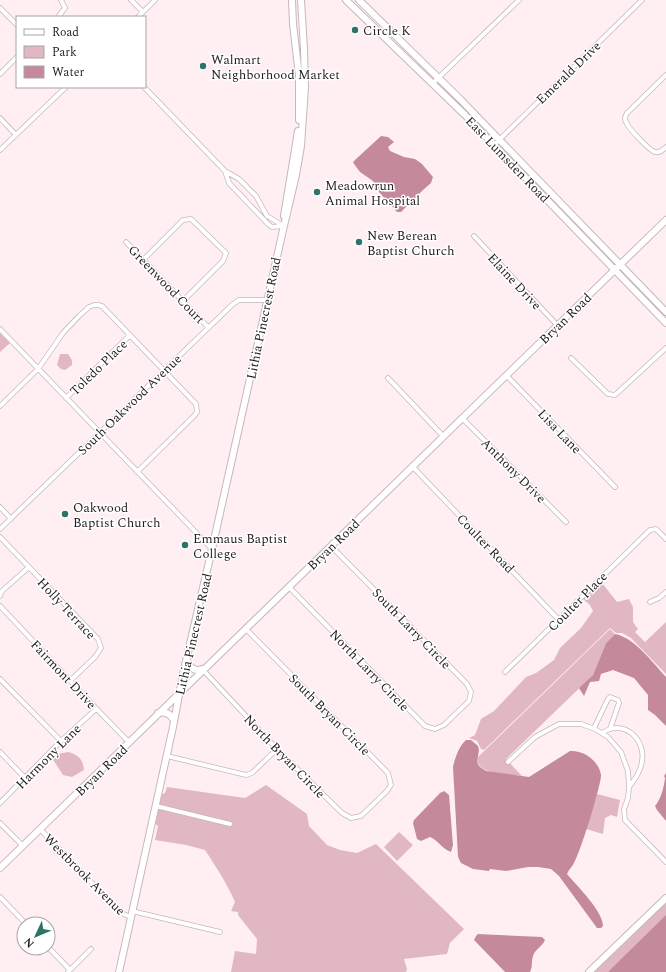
<svg xmlns="http://www.w3.org/2000/svg" width="666" height="972" viewBox="0 0 666 972" font-family="Spectral,serif">
<rect width="100%" height="100%" fill="#ffeff3"/>
<path fill="#e1b7c2" d="M0,333L10,343L0,352Z
M60,354H68L72,360V365L65,370L61,369L57,365Z
M600,582L602,583L617,602L629,599L633,607V622L638,629L635,632L645,642L666,622V674L631,638L622,633H616L610,628L484,750L481,749L477,741L469,738L475,735L481,719L494,711L526,677L536,673L554,660L560,648L581,628L593,611L590,605L583,599Z
M610,629L615,634L606,643L593,675L506,759L522,776C507,774 485,776 477,762L478,757Z
M69,752C79,756 83,759 84,770L72,777L63,775L52,758L56,754Z
M266,785L307,814L309,826L327,845L340,850L357,853L376,844L464,929L450,943L447,954L404,959L407,969L406,972H231L235,951L256,954L257,939L238,915V912L231,911L235,902C227,883 216,867 205,850L186,845L155,840L158,826L154,823L160,795L165,793L167,787L245,798Z
M597,794L620,800L617,817L611,815L605,818L603,834L586,829Z
M399,832L413,845L397,861L384,847Z
M666,897V972H589Z"/>
<path fill="#c48a9b" d="M381,136L388,137L394,142L388,147L390,151L404,157L415,159L422,164L433,177L431,183L423,190L401,212H397L379,192L373,181L360,172L354,164L353,162L356,159Z
M615,634C634,637 653,663 666,677V726L655,715L648,710V695L634,678L613,670L601,674L599,681L590,682L584,696L579,688L593,675L606,643Z
M466,740H471L478,746L479,750L477,762L479,766L486,771L529,777L570,751C584,750 599,761 601,775C601,786 581,850 575,861C573,866 569,869 567,874C577,886 603,911 603,926L601,928H597L559,876L551,869L538,867H528L506,871L490,869L489,871L473,869L461,863L458,857L453,767C455,758 459,746 466,740Z
M666,773V821L657,810L655,806C661,799 664,787 665,778L664,776Z
M444,791L449,795L453,845L451,852C442,849 438,840 430,837L421,841L417,839L413,823L414,820L440,793Z
M666,915V972H608Z
M478,934L542,937L545,940C543,946 535,949 533,956C531,962 533,966 530,972H505L474,940L476,936Z"/>
<g fill="none" stroke-linecap="round" stroke-linejoin="round">
<defs>
<path id="street" d="M131,0L143,12
M0,8L17,25
M58,17L65,8L61,0
M138,17L155,0
M0,74L17,57
M666,75L627,113C625,116 624,119 626,122C628,128 650,151 655,152C660,153 663,150 666,147
M433,83L519,0
M144,87L225,171L239,179L256,196L267,216L284,226
M0,118L16,135
M494,145L642,0
M0,150L66,87
M225,171L229,183L268,224L272,227L283,226
M474,236L557,325
M126,242L208,327
M144,259L183,220L191,219L226,253L223,261L183,301
M0,329L212,549
M571,358L608,394L615,395L666,348
M506,375L615,487
M388,378L443,436
M66,398L130,335
M0,406L38,369L63,333L79,316L89,307L94,305H98L102,306L196,404L197,412L194,416L137,472
M462,418L566,522
M412,466L559,620
M0,507L11,519
M0,529L233,304L239,300H267
M0,537L98,639L101,648L95,657L71,680
M289,587L425,726L435,729L444,725L469,701L471,692L467,684L331,546
M0,596L2,591L29,567
M650,602L659,598L666,592
M0,606C43,651 85,698 129,742
M203,670L277,749L342,813L351,818L361,816L387,791L391,785L388,773L245,628
M505,672L650,530L656,529L666,539
M0,679L61,741
M594,728L608,699L610,697L618,700L619,703L610,729
M602,733C623,718 646,739 642,761C641,771 635,779 629,787
M0,752L25,778
M167,756L246,775L252,773L277,749
M508,762L535,737L559,724H581L595,729L608,737L621,752L628,771L629,787L628,798L624,809L625,820L666,862
M0,803L61,741L96,709
M156,806L230,824
M0,823L23,846
M40,829L121,913L131,917
M0,897L26,924
M132,911L220,932
M48,947L70,970
M68,972L91,949"/>
<path id="secondary" d="M292,0L293,24L299,76V120
M346,0L465,115L666,323
M359,0L460,99L666,312
M284,216L298,131
M187,658C188,667 194,672 202,669
M158,713C166,711 171,714 174,721
M0,868L666,220
M119,972L173,727L183,674L212,549L283,230L296,175L301,146L305,87L304,49L301,0
M589,972L666,898"/>
</defs>
<use href="#street" stroke="#c7b7bb" stroke-width="5.5"/>
<use href="#secondary" stroke="#c7b7bb" stroke-width="8"/>
<use href="#street" stroke="#fff" stroke-width="4"/>
<use href="#secondary" stroke="#fff" stroke-width="6"/>
</g>
<g fill="#2e7368" stroke="#fff" stroke-width="1.5">
<circle cx="355" cy="30" r="4"/>
<circle cx="203" cy="66" r="4"/>
<circle cx="317" cy="192" r="4"/>
<circle cx="359" cy="242" r="4"/>
<circle cx="65" cy="514" r="4"/>
<circle cx="185" cy="545" r="4"/>
</g>
<g text-anchor="middle" stroke-width="3" stroke-linejoin="round" paint-order="stroke">
<g font-size="13" fill="#231d1f" stroke="#fff" text-anchor="start">
<text x="363" y="35">Circle K</text>
<text x="211" y="64">Walmart<tspan x="211" dy="15">Neighborhood Market</tspan></text>
<text x="325" y="190">Meadowrun<tspan x="325" dy="15">Animal Hospital</tspan></text>
<text x="367" y="240">New Berean<tspan x="367" dy="15">Baptist Church</tspan></text>
<text x="73" y="512">Oakwood<tspan x="73" dy="15">Baptist Church</tspan></text>
<text x="193" y="543">Emmaus Baptist<tspan x="193" dy="15">College</tspan></text>
</g>
<g font-size="13" fill="#231d1f" stroke="#fff">
<text transform="translate(568 72) rotate(-44)" y="5">Emerald Drive</text>
<text transform="translate(508 159) rotate(46)" y="5">East Lumsden Road</text>
<text transform="translate(515 281) rotate(47)" y="5">Elaine Drive</text>
<text transform="translate(167 284) rotate(46)" y="5">Greenwood Court</text>
<text transform="translate(263 318) rotate(-78)" y="5">Lithia Pinecrest Road</text>
<text transform="translate(565 318) rotate(-44)" y="5">Bryan Road</text>
<text transform="translate(98 367) rotate(-44)" y="5">Toledo Place</text>
<text transform="translate(129 404) rotate(-44)" y="5">South Oakwood Avenue</text>
<text transform="translate(560 431) rotate(46)" y="5">Lisa Lane</text>
<text transform="translate(514 470) rotate(45)" y="5">Anthony Drive</text>
<text transform="translate(486 543) rotate(46)" y="5">Coulter Road</text>
<text transform="translate(333 544) rotate(-44)" y="5">Bryan Road</text>
<text transform="translate(577 601) rotate(-45)" y="5">Coulter Place</text>
<text transform="translate(67 608) rotate(47)" y="5">Holly Terrace</text>
<text transform="translate(412 628) rotate(46)" y="5">South Larry Circle</text>
<text transform="translate(193 634) rotate(-77)" y="5">Lithia Pinecrest Road</text>
<text transform="translate(370 670) rotate(46)" y="5">North Larry Circle</text>
<text transform="translate(64 674) rotate(47)" y="5">Fairmont Drive</text>
<text transform="translate(330 714) rotate(45)" y="5">South Bryan Circle</text>
<text transform="translate(48 756) rotate(-45)" y="5">Harmony Lane</text>
<text transform="translate(285 756) rotate(46)" y="5">North Bryan Circle</text>
<text transform="translate(101 770) rotate(-44)" y="5">Bryan Road</text>
<text transform="translate(85 874) rotate(45)" y="5">Westbrook Avenue</text>
</g>
</g>
<rect x="16" y="16" width="130" height="72" fill="#ffffff" stroke="#a7a5a5"/>
<rect x="24" y="29" width="20" height="6" fill="#ffffff" stroke="#a7a5a5"/>
<text x="52" y="36" font-size="12" fill="#231d1f">Road</text>
<rect x="24" y="46" width="20" height="12" fill="#e1b7c2" stroke="#a7a5a5"/>
<text x="52" y="56" font-size="12" fill="#231d1f">Park</text>
<rect x="24" y="66" width="20" height="12" fill="#c48a9b" stroke="#a7a5a5"/>
<text x="52" y="76" font-size="12" fill="#231d1f">Water</text>
<g transform="translate(36 936) rotate(226)"><circle r="19" fill="#ffffff" stroke="#a7a5a5"/>
<path d="M0-3L7 15L0 10L-7 15Z" fill="#2e7368"/>
<text y="-6" font-size="11" font-weight="bold" text-anchor="middle" fill="#231d1f">N</text>
</g>
</svg>
